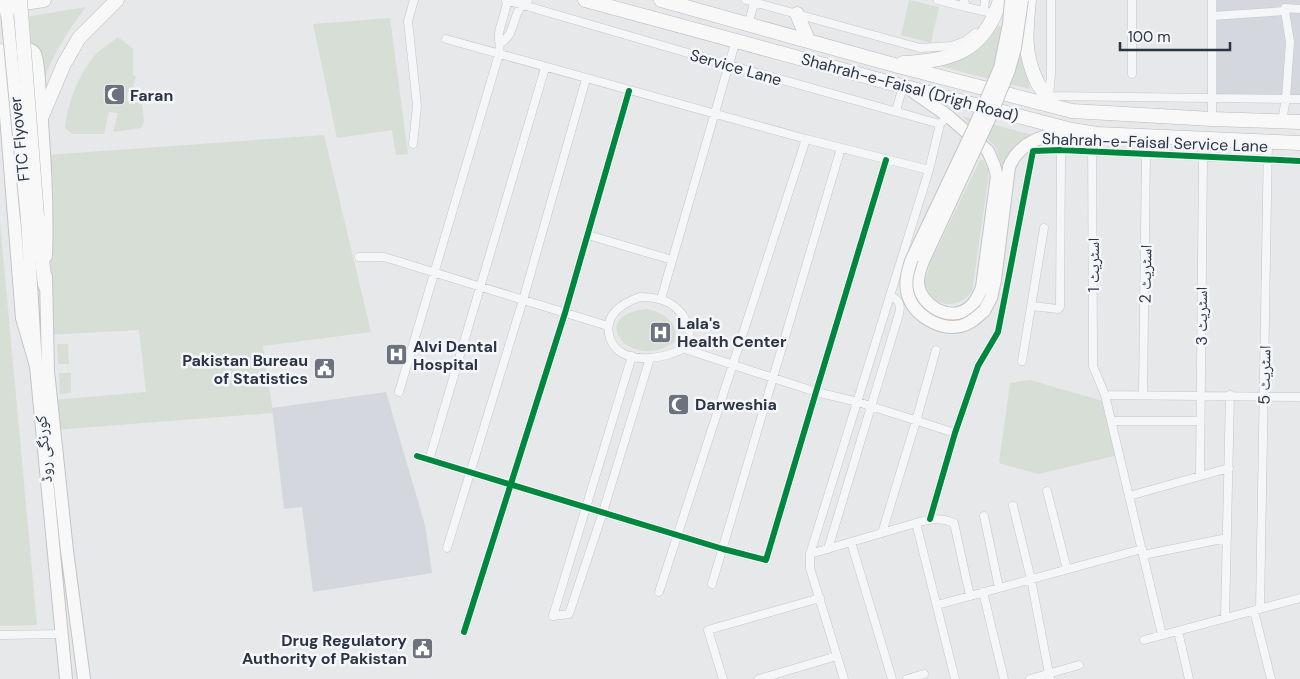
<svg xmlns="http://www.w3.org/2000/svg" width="1300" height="679" viewBox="0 0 1300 679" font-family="'DM Sans','Noto Naskh Arabic',sans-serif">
<rect width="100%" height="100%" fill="#e6e8ea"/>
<path fill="#d4d7dd" d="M1217,0H1300V95L1217,94Z
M386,392L425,525L432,573L313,592L302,507L284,509L272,408Z"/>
<path fill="#d6ded6" d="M909,0L939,7L931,43L901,35Z
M86,7C68,31 52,55 43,83L20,37L1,21Z
M390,18L408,154L396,155L392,130L337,138L313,24Z
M995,26H1001L1011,32L1027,70L1030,89L939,66C963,55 981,52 995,26Z
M118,37L133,49V75L136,76L133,86L136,88V93L128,91L127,100L142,104L144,122L141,128L113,132L118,113L109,112L104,134H72L65,128C67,105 77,79 91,60C98,51 109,44 118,37Z
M962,116L1032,135C1016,144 1010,150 1003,168L995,146Z
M324,135L371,332L263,346L273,413L54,430L51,400L146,392L139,330L47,335V155Z
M980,160H983L988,170V180L972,291C964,304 945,309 933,298C929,294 926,288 924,284L931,261Z
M0,222L37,625L0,626Z
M647,309C665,313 677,322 676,341C631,374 584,315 647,309Z
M57,344H68L69,364H58Z
M59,373H71V393L60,394Z
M1030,380L1106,402L1119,455L1038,474L999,463L1010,383Z"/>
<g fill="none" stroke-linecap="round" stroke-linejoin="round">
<defs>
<path id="street" d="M506,0L729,65L940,124L943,121
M746,0L920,48L952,46L965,41L975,33
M938,0L966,7
M964,0L966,7L996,14
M1051,0V74L1049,96L1300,99
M1132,0V74
M1212,0V119
M1285,8L1300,9
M984,11L985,0
M1212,16L1285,11L1290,42L1286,98L1282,121
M748,25L755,0
M446,39L806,139L929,170L940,124
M501,43C517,33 511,11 528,0
M896,111L903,86
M1092,133L1093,366L1105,395L1162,635
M413,144L417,106L408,21L414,0
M588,235L672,260
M359,257H384L608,326
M640,297C650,297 660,298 669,303C686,311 701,342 678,351C662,358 638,362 622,353C616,349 610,342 609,334C605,314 623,303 640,297Z
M661,299L736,40
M1032,306L1058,309L1060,307L1061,150
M685,348L688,350L816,392L858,402L955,433
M632,356L553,616L569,614L603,512L650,358
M1022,361L1044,228
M399,392L499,54C501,45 498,40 499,33C501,22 506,12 507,0
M1105,395L1300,397
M1143,395L1146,154
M1111,421H1200
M417,456L723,549L766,560L816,392L886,160
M429,460L545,68
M1200,476L1203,156
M1047,491L1067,569
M1129,496L1229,468
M1013,506L1031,579L1050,679
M984,516L999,588
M930,519L955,433L978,366L998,332L1033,151L1061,150L1300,161
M916,523L955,679
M882,533L916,421L936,350
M851,542L892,679
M447,548L523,300L586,79
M828,549L899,314C901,305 900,301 891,296
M810,554L916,523C930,519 941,517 954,523L970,596
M1143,555L1227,538
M712,584L841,148
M659,592L806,139
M983,592L1004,679
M937,605L1142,549
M1260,609L1268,141
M1254,611L1271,679
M1225,618L1230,395
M1178,631L1189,679
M464,632L565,313L629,91
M0,635L63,634
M1144,640L1300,598
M723,679L708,630L820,598
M759,679L837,656
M844,679L810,568V554L929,170
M907,679L924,674
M1030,679L1079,665"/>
<path id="primary" d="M911,90L948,116L988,151L994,165L997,176L982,287C979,295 976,302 970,307C950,324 919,305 918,282C918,274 921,266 924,259
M27,219L36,366L66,679
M46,276L48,371L67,551L84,679
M984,311L991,298L995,280L1009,167C1020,140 1046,135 1072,130
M36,366L22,318L2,65L8,55L18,47C23,48 32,48 35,54C39,63 39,85 40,95C44,149 48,202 46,256"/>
<path id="highway" d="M585,0L909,88L1072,130L1097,134L1300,143
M661,0L887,63L1072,111L1212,119L1300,122
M1029,0C1026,32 1023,52 1037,82C1041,90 1048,95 1052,105
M10,5L44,0
M797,14L808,40
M0,51L2,65
M903,63C952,61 985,51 1000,0
M41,118L64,64L79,38L117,0
M37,216L45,285"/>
</defs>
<use href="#street" stroke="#c4c6c8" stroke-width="9"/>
<use href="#primary" stroke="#c2c5c8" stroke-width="14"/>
<use href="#highway" stroke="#b8bbbf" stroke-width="15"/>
<use href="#street" stroke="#f5f6f7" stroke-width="8"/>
<use href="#primary" stroke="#f8f8f8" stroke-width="12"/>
<use href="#highway" stroke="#f8f8f8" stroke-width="14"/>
<defs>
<path id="primary-bridge" d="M3,2L7,12L27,219
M924,259L990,117L1009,70L1015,48L1022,0
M984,311C977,317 970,324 961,326C939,331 911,314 907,291C905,280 908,271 911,261L974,128L1000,68L1009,24L1011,0"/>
<path id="highway-bridge" d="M7,0V12
M20,0L37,216"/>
</defs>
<use href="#primary-bridge" stroke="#c2c5c8" stroke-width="14" stroke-linecap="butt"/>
<use href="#highway-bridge" stroke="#b8bbbf" stroke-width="15" stroke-linecap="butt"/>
<use href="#primary-bridge" stroke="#f8f8f8" stroke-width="12"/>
<use href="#highway-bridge" stroke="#f8f8f8" stroke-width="14"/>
<defs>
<path id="cycleway" d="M417,456L723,549L766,560L816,392L886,160
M930,519L955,433L978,366L998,332L1033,151L1061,150L1300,161
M464,632L565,313L629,91"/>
</defs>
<use href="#cycleway" stroke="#f4f6f9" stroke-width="9"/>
<use href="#cycleway" stroke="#00873e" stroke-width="6"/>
</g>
<defs>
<symbol id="mosque-square" viewBox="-11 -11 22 22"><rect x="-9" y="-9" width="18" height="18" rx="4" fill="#6c737f" stroke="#f4f6f9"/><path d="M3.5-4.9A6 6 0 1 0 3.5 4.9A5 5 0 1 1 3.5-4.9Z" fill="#fff"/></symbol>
<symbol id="hospital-square" viewBox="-11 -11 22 22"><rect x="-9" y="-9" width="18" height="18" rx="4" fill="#6c737f" stroke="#f4f6f9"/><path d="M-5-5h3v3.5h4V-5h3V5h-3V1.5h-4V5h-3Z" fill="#fff"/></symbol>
<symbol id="civic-square" viewBox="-11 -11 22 22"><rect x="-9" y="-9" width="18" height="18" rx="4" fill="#6c737f" stroke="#f4f6f9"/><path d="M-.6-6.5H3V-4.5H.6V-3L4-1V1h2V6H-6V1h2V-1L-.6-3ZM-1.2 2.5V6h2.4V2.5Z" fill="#fff"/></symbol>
</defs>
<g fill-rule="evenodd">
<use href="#mosque-square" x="102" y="82" width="25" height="25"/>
<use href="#hospital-square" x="648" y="320" width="25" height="25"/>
<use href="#hospital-square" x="384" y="342" width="25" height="25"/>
<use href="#civic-square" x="312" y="356" width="25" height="25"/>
<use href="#mosque-square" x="666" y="392" width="25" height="25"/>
<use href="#civic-square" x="410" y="636" width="25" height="25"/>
</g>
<g text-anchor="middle" stroke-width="5" stroke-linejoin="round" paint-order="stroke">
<g font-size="16" fill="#2b3445" stroke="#f4f6f9">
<text transform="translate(736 67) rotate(16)" y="6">Service Lane</text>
<text transform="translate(910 87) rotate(15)" y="6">Shahrah-e-Faisal (Drigh Road)</text>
<text transform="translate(19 139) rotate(-96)" y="6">FTC Flyover</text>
<text transform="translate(1155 142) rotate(2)" y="6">Shahrah-e-Faisal Service Lane</text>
<text transform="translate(1093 265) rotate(-90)" y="6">اسٹریٹ 1</text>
<text transform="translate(1145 274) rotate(-89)" y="6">اسٹریٹ 2</text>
<text transform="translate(1201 316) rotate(-90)" y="6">اسٹریٹ 3</text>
<text transform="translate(1264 375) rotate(-89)" y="6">اسٹریٹ 5</text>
<text transform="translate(43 449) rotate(-95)" y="6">کورنگی روڈ</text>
</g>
<g font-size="16" font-weight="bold" fill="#2b3445" stroke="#f4f6f9" text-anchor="start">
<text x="130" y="101">Faran</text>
<text x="677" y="329">Lala's<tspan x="677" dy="18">Health Center</tspan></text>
<text x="413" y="352">Alvi Dental<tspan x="413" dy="18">Hospital</tspan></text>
<text x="308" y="366" text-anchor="end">Pakistan Bureau<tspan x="308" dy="18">of Statistics</tspan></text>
<text x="695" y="410">Darweshia</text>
<text x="407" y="646" text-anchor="end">Drug Regulatory<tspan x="407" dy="18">Authority of Pakistan</tspan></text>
</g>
</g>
<path d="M1120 42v8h110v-8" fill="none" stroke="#2b3445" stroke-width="2.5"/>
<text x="1128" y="42" font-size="15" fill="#2b3445" stroke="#f4f6f9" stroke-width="4" paint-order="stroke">100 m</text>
</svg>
